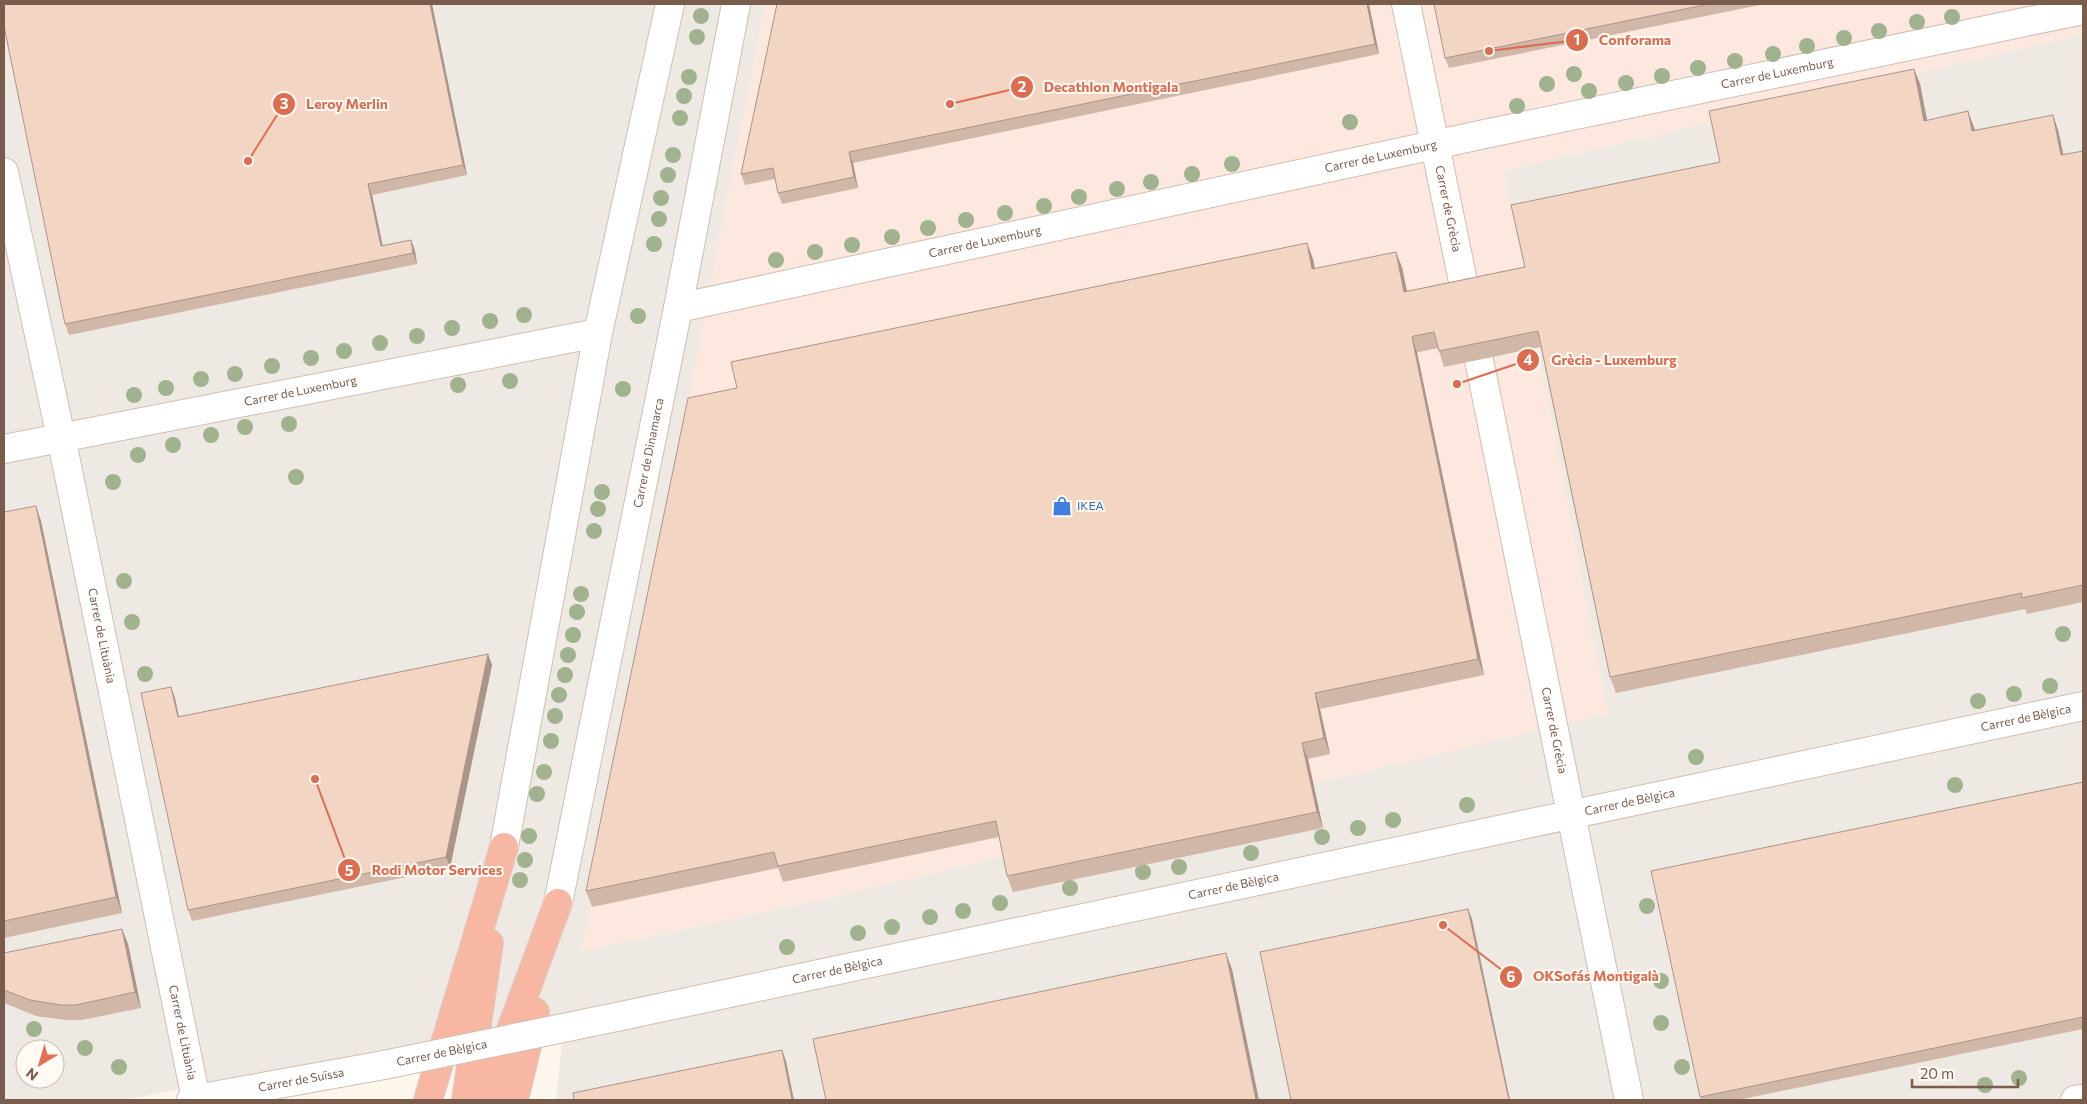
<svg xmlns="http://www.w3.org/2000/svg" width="2087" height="1104" viewBox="0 0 2087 1104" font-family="Commissioner,sans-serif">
<rect width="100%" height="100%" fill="#fdf6ec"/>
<path fill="#fde8e0" d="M765,4H2083V34L1504,171L1609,714L789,907L580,951Z"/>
<path fill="#efe9e4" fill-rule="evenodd" d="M4,4H765L581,951L789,907L1608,714L1504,171L2083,34V1100H556L563,1032L378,1052L123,1100H4ZM25,1049H55V1079H25Z"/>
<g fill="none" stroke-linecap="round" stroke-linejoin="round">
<defs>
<g id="street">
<path id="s1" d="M1406,4L1466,296"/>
<path id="s2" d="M4,172L61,437L196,1099"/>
<path id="s3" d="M678,308L1494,132L2083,10"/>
<path id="s4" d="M1479,360L1629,1100"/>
<path id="s5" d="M4,449L598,333"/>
<path d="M504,847L598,333L670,4"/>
<path id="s6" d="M558,903L678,308L736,4"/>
<path id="s7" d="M626,1015L2083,706"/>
<path id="s8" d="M191,1100L384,1065"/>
<path d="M2075,1100L2083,1099"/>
</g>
<path id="highway" d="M428,1100L504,847
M466,1100L489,943
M485,1100L558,903
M514,1100L535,1012"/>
</defs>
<use href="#street" stroke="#d1beb0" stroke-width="30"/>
<use href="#highway" stroke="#dad1cd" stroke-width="30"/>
<use href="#street" stroke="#fff" stroke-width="28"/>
<use href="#highway" stroke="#f7b7a3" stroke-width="28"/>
<defs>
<g id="street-bridge">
<path id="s9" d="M384,1065L626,1015"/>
</g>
</defs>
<use href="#street-bridge" stroke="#d1beb0" stroke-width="30" stroke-linecap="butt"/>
<use href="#street-bridge" stroke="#fff" stroke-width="28"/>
</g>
<g fill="#a0b28e">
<circle cx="701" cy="16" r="8"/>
<circle cx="1952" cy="17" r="8"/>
<circle cx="1917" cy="22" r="8"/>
<circle cx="1879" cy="31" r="8"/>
<circle cx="697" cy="37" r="8"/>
<circle cx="1844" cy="38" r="8"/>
<circle cx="1807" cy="46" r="8"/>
<circle cx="1773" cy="54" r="8"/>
<circle cx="1735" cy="61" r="8"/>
<circle cx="1698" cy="68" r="8"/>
<circle cx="1574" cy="74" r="8"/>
<circle cx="1662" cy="76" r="8"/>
<circle cx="689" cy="77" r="8"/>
<circle cx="1626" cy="83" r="8"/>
<circle cx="1547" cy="84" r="8"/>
<circle cx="1589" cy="91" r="8"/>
<circle cx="684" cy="96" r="8"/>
<circle cx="1517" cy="106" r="8"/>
<circle cx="680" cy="118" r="8"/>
<circle cx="1350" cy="122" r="8"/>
<circle cx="673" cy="155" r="8"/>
<circle cx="1232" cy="164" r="8"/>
<circle cx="1192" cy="174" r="8"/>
<circle cx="668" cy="175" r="8"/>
<circle cx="1151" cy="182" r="8"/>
<circle cx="1117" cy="189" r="8"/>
<circle cx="1079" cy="197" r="8"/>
<circle cx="661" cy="198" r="8"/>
<circle cx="1044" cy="206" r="8"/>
<circle cx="1005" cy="213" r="8"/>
<circle cx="659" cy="219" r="8"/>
<circle cx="966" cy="220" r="8"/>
<circle cx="928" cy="228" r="8"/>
<circle cx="892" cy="237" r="8"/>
<circle cx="654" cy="244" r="8"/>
<circle cx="852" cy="245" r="8"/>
<circle cx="815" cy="252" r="8"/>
<circle cx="776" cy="260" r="8"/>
<circle cx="524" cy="315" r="8"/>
<circle cx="638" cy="316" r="8"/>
<circle cx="490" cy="321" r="8"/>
<circle cx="452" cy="328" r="8"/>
<circle cx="417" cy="336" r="8"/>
<circle cx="380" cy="343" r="8"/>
<circle cx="344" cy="351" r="8"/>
<circle cx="311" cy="358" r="8"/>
<circle cx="272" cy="366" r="8"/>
<circle cx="235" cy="374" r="8"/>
<circle cx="201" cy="379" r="8"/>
<circle cx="510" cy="381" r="8"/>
<circle cx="458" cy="385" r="8"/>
<circle cx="166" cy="388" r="8"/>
<circle cx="623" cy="389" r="8"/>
<circle cx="134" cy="395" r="8"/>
<circle cx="289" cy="424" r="8"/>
<circle cx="245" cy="427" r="8"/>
<circle cx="211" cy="435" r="8"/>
<circle cx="173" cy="445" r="8"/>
<circle cx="138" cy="455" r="8"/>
<circle cx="296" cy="477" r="8"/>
<circle cx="113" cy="482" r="8"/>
<circle cx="602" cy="492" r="8"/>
<circle cx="598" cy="509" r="8"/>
<circle cx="594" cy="531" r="8"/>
<circle cx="124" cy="581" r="8"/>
<circle cx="581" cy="594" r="8"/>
<circle cx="577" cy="612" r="8"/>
<circle cx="132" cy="622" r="8"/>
<circle cx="2063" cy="634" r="8"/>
<circle cx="573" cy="635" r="8"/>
<circle cx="568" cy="655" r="8"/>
<circle cx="145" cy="674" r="8"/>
<circle cx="565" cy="675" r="8"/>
<circle cx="2050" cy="686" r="8"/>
<circle cx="2014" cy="694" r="8"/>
<circle cx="559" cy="695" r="8"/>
<circle cx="1978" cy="701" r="8"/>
<circle cx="555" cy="716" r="8"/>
<circle cx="551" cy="741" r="8"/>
<circle cx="1696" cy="757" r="8"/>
<circle cx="544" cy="772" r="8"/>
<circle cx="1955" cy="785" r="8"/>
<circle cx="537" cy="794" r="8"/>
<circle cx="1467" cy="805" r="8"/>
<circle cx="1393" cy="820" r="8"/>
<circle cx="1358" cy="828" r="8"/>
<circle cx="529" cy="836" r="8"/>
<circle cx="1322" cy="837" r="8"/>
<circle cx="1251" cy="853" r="8"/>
<circle cx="525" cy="860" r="8"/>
<circle cx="1179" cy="867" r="8"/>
<circle cx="1143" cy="872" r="8"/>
<circle cx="520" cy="880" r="8"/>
<circle cx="1070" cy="888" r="8"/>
<circle cx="1000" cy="903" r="8"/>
<circle cx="1647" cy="906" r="8"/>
<circle cx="963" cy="911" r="8"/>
<circle cx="930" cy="917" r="8"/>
<circle cx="892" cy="927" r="8"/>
<circle cx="858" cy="933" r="8"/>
<circle cx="787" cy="947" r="8"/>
<circle cx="1661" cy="981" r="8"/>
<circle cx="1661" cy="1023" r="8"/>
<circle cx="34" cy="1029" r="8"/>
<circle cx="85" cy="1048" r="8"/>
<circle cx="119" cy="1067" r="8"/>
<circle cx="1682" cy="1067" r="8"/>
<circle cx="2019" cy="1078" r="8"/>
<circle cx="1985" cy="1085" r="8"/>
</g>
<path fill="#d1b7a8" d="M432,4L467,175L372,195L383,246L411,240L415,251L417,264L69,335L65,324Z
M777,4H1369L1379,54L853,163L858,188L782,204L778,193L775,179L745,185L741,174Z
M1434,4H1765L1449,68L1445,58Z
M1914,69L1920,84L1927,120L1974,127L1975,130L2053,115L2058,130L2063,155L2083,151V602L2027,614L2025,609L1616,693L1610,677L1541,347L1444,367L1438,348L1419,352H1417L1418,358L1484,675L1320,709L1330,754L1308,759L1323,828L1013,892L1007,876L999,837L783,882L778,868L592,907L586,891L737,388L1307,243L1313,259L1315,268L1402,267L1407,291L1525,267L1720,162Z
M4,512L41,521L122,913L4,938Z
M488,654L492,665L450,868L192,921L188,910L171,687L175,698L179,717Z
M2083,782V1029L1738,1100H1701L1700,1097Z
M122,929L128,944L141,1008L82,1020H66L36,1016L4,1003V953Z"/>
<path fill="#aa9588" d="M430,4H432L467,175L463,165Z
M1367,4H1369L1379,54L1375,44Z
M1914,69L1920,84L1930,136L1924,121Z
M1968,111L1974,127L1978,146L1972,131Z
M2053,115L2058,130L2067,171L2061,155Z
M849,152L853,163L858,188L854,177Z
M368,184L372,195L385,257L381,246Z
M411,240L415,251L417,264L413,253Z
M1307,243L1313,259L1318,285L1312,269Z
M1396,252L1402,267L1410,307L1404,292Z
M1412,337L1417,352L1484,675L1478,659Z
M36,506L41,521L122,913L116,897Z
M488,654L492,665L450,868L446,857Z
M171,687L175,698L181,728L178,717Z
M1315,693L1320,709L1330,754L1324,738Z
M1302,743L1308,759L1323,828L1317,812Z
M1468,909L1472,919L1510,1100H1509Z
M122,929L128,944L141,1008L135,992Z
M1226,953L1232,969L1259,1100H1256Z
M782,1050L786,1061L794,1100H792Z"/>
<path fill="#f3d5c3" stroke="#aa9588" d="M4,4H430L463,165L368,184L381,246L411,240L413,253L65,324L4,26Z
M777,4H1367L1375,44L849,152L854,177L778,193L773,168L741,174Z
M1434,4H1709L1445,58Z
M1914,69L1924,121L1968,111L1972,131L2053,115L2061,155L2083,151V585L2021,598L2022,593L1610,677L1538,331L1439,351L1434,332L1414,336L1412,337L1413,342L1478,659L1315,693L1324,738L1302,743L1317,812L1007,876L996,821L778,866L774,852L586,891L688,398L737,388L731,362L1307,243L1312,269L1396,252L1404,292L1525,267L1511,205L1720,162L1709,111Z
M36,506L116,897L4,921V512Z
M488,654L446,857L188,910L141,693L171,687L178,717Z
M2083,782V1017L1700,1097L1651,871Z
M1468,909L1509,1100H1291L1260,952Z
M122,929L135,992L76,1005H61L30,1000L4,990V953Z
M1226,953L1256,1100H826L813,1039Z
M782,1050L792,1100H574L573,1093Z"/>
<defs>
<symbol id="shop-bare" viewBox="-9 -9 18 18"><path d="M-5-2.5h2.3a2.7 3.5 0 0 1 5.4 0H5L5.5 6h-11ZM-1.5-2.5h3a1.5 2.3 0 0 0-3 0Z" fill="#3f7fe0" stroke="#fffaf3" stroke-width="2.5" paint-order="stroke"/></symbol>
</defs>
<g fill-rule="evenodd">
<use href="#shop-bare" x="1048" y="492" width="28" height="28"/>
</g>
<g text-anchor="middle" stroke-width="4" stroke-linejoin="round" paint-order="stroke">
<g font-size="12" fill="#7a5c4d" stroke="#fffaf3">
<text dy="4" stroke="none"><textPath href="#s3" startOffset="1124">Carrer de Luxemburg</textPath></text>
<text dy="4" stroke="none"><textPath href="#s3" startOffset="719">Carrer de Luxemburg</textPath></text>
<text dy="4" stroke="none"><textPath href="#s1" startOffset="209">Carrer de Grècia</textPath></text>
<text dy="4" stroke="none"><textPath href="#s3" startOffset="314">Carrer de Luxemburg</textPath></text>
<text dy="4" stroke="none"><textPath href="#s5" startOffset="302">Carrer de Luxemburg</textPath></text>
<text dy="4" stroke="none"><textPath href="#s6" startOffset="459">Carrer de Dinamarca</textPath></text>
<text dy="4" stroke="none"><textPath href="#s2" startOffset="474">Carrer de Lituània</textPath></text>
<text dy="4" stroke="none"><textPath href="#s7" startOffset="1431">Carrer de Bèlgica</textPath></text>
<text dy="4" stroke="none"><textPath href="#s4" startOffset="378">Carrer de Grècia</textPath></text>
<text dy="4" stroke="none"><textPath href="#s7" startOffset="1026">Carrer de Bèlgica</textPath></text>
<text dy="4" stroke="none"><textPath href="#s7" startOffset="621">Carrer de Bèlgica</textPath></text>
<text dy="4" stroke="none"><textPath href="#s7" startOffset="216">Carrer de Bèlgica</textPath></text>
<text dy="4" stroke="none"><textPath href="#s2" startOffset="879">Carrer de Lituània</textPath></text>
<text dy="4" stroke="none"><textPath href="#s9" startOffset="59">Carrer de Bèlgica</textPath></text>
<text dy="4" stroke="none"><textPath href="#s8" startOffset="112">Carrer de Suïssa</textPath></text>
</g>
<g font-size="12" fill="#366cbe" stroke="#fffaf3" text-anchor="start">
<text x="1077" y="510">IKEA</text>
</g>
</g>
<path fill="none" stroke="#dc6d51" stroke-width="2" d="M1489 51L1577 40M950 104L1022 87M248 161L284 104M1457 384L1528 360M315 779L349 870M1443 925L1511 977"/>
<g fill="#dc6d51" stroke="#fffaf3" stroke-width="2">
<circle cx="1489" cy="51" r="5"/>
<circle cx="950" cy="104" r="5"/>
<circle cx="248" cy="161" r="5"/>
<circle cx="1457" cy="384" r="5"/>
<circle cx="315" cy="779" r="5"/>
<circle cx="1443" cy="925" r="5"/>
<circle cx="1577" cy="40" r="12"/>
<circle cx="1022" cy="87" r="12"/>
<circle cx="284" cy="104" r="12"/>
<circle cx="1528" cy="360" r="12"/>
<circle cx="349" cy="870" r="12"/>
<circle cx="1511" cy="977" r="12"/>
</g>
<g font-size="15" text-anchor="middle" font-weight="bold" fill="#fff">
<text x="1577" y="45">1</text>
<text x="1022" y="92">2</text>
<text x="284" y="109">3</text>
<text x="1528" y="365">4</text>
<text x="349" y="876">5</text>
<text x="1511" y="982">6</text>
</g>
<g font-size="14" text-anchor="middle" font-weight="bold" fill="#dc6d51" stroke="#fffaf3" stroke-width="4" stroke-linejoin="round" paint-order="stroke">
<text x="1635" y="45">Conforama</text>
<text x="1111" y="92">Decathlon Montigala</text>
<text x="347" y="109">Leroy Merlin</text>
<text x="1614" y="365">Grècia - Luxemburg</text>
<text x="437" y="875">Rodi Motor Services</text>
<text x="1596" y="981">OKSofás Montigalà</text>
</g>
<rect width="2087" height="1104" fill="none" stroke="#7a5c4d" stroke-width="10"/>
<g transform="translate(40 1064) rotate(218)"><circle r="24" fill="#fffaf3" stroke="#cabbb1"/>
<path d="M0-4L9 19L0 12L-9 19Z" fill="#e76f51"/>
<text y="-8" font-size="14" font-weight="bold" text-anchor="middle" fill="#7a5c4d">N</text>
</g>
<path d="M1912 1079v8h106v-8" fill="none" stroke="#7a5c4d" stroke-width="2.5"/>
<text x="1920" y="1079" font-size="15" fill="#7a5c4d" stroke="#fffaf3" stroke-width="4" paint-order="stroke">20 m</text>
</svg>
